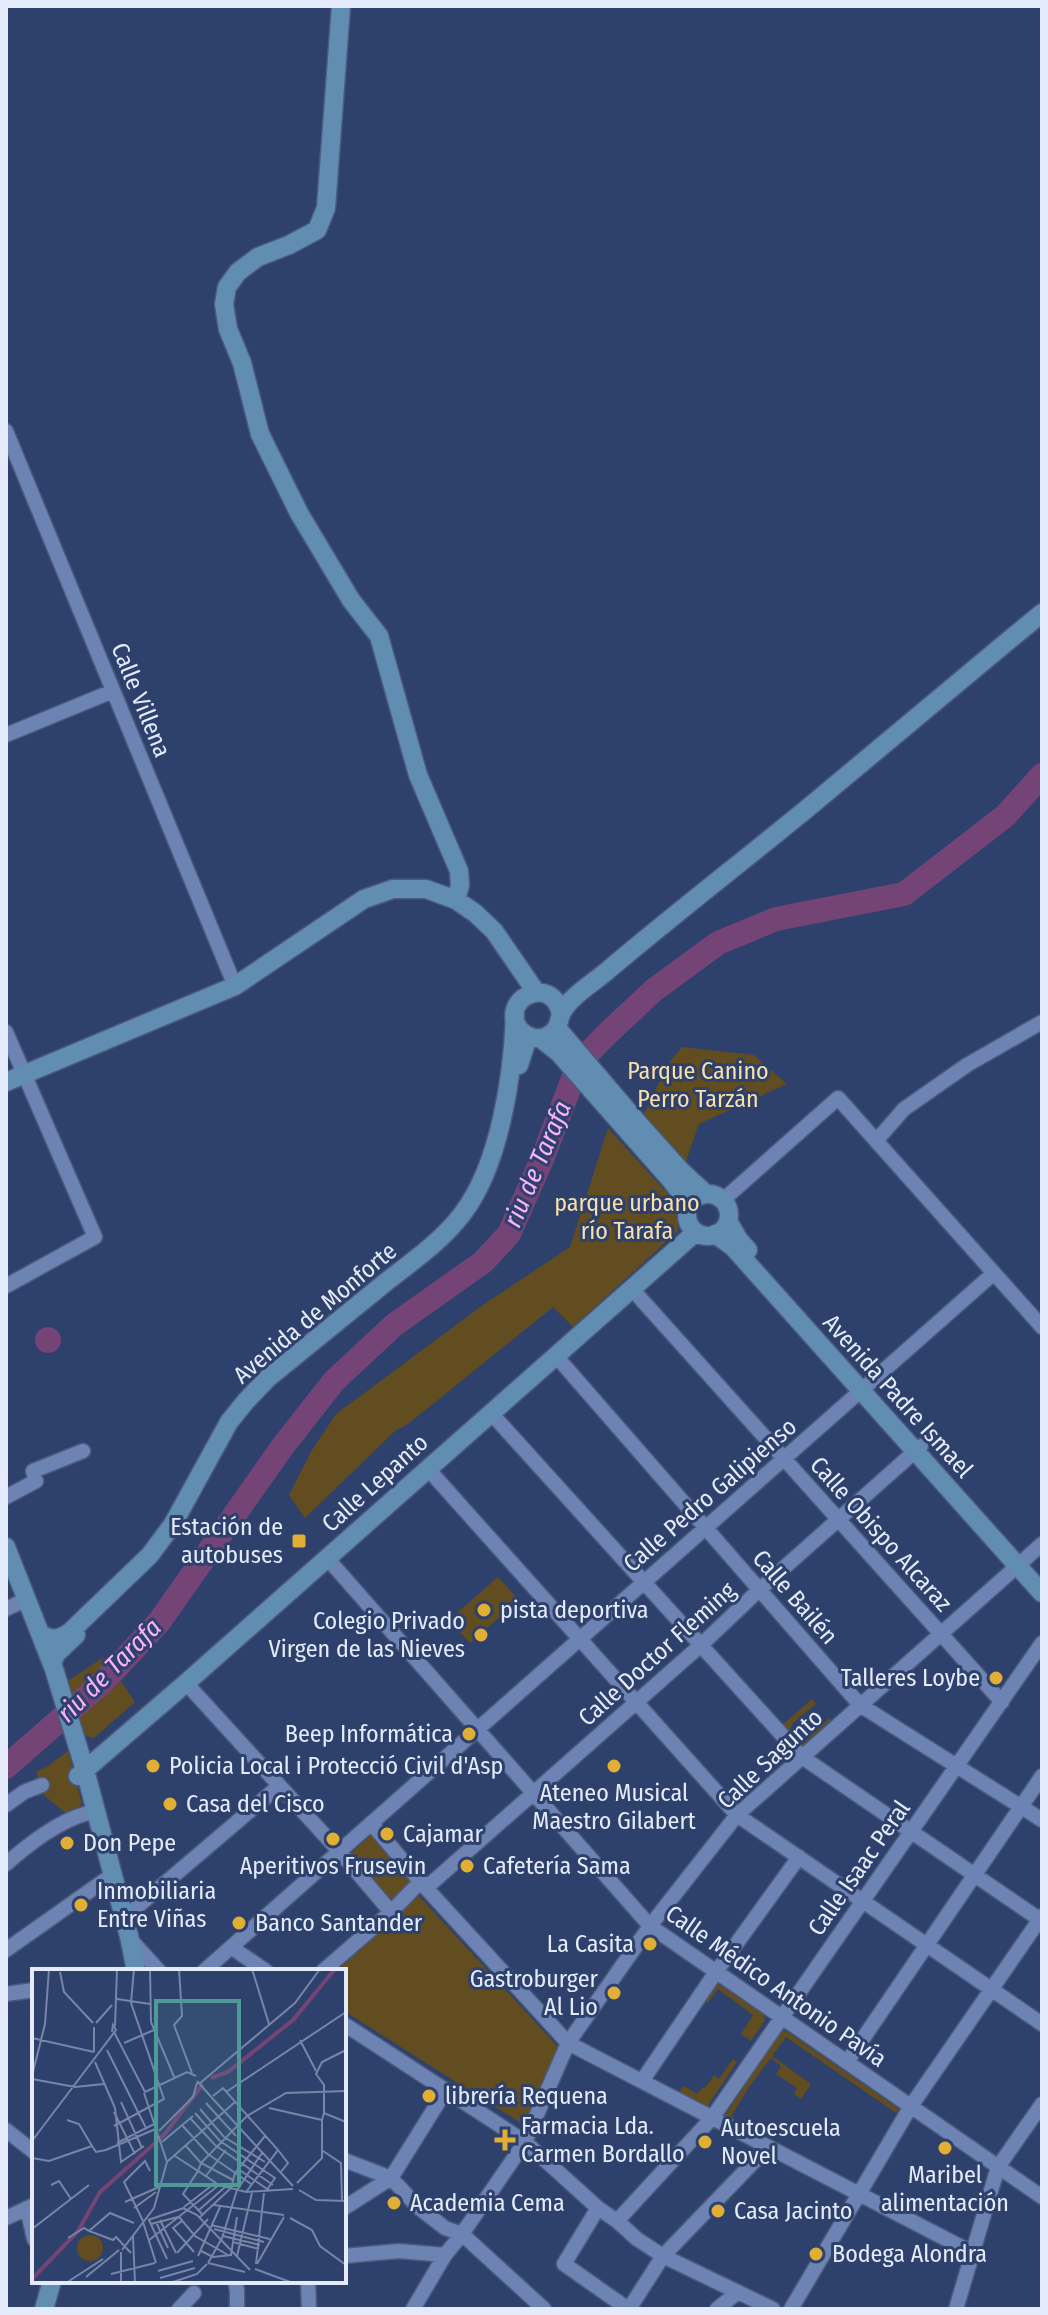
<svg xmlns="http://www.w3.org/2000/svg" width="1048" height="2315" viewBox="0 0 1048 2315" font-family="'Fira Sans Condensed',sans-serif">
<rect width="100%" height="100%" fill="#2e416c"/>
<path fill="#614d1f" d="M682,1047L754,1055L787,1084L699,1124L682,1172L639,1124L668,1064Z
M608,1128L677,1204L678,1231L573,1327L553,1307L408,1424L395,1431L305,1518L289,1495L312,1450L336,1414L483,1305L570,1247Z
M498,1577L519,1600L470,1643L449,1620Z
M104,1657L135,1702L94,1738L77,1733L66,1682Z
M812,1699L816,1704L793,1723L790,1730L798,1738H806L829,1718L831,1720L803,1745H799L782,1725Z
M68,1751L82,1804L67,1814L40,1792L45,1790L36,1772L48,1766Z
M371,1835L415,1885L394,1907L348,1856Z
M419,1896L561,2050L524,2125L344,2011V1971H337Z
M717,1983L764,2015L765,2020L751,2041L741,2034L753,2015L718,1989L708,2003L705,2001Z
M781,2031H786L899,2109L896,2113L786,2037L772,2056L811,2084L801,2099L794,2094L797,2088L776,2074L781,2066L771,2058L749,2087L732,2115L733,2120L725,2115Z
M733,2059L737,2062L707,2107L679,2092L684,2086L697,2094L703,2087L705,2088L714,2075L719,2079Z"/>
<path fill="#744476" d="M35 1340a13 13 0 1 1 26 0a13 13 0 1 1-26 0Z"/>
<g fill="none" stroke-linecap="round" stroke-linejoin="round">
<path stroke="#744476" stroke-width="24" d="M6,1767L104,1681L159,1622L283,1446L334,1381L394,1325L483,1262L509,1234L543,1157L579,1063L607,1034L654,990L718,943L776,919L904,894L1005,816L1042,775"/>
<defs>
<path id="street" d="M6,431L235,986
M6,735L113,691
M6,1032L95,1237L6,1286
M876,1141L904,1109L967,1065L1042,1022
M723,1200L838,1098L1042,1327
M632,1289L1002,1702
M556,1356L860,1705L1042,1820
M491,1413L802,1757L1042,1921
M428,1469L737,1815L1042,2024
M6,1497L36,1481L33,1471L83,1451
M327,1558L650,1926L1042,2197
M6,1609L27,1599
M186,1683L339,1851L391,1912
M6,1805L24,1792L42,1785
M6,1864C29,1844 58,1821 88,1813
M426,1888L701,1645L759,1590L921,1446
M124,1918L279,1786
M130,1939L159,1971
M231,1947L266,1971
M6,1950L105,1880
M204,1971L994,1273
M323,1971L391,1912L421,1881
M6,1994L34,1990
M344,2024L525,2142L568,2043L426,1888L371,1823
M847,2062L1042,1776
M642,2081L716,1972L799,1857
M6,2130L34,2152
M344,2160L391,2178L418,2207L445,2228L462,2234L544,2309
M27,2208L34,2239
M344,2208L391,2178L446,2090
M598,2208L564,2264L628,2309
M6,2218L34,2205
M617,2221L712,2118L1042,1643
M973,2253L568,2043L650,1926L737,1815L1042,1544
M344,2256L399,2251L445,2255
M235,2281L237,2290V2309
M308,2281L309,2309
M179,2309L194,2293
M413,2309L445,2255L462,2234L525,2142L598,2208L617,2221L637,2239L663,2256L773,2309
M629,2309L663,2256L768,2147
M717,2309L738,2292
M791,2309L911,2106L1042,1916
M956,2309L998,2167L1042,2104"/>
<path id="secondary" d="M341,6L326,208L317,230L289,245L258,257L238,272L227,287L224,304L228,329L242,363L260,434L299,513L351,600L379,636L418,775L459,871L460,885L456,900
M561,1014C552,972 498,1000 519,1029C523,1033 529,1037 535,1038C540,1039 547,1037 552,1033C560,1027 558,1020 562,1012C571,996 593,983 607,971C673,915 742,862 809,807C887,742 964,677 1042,613
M557,1028L639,1124L682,1172L706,1194
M540,1038L559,1053L670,1179L690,1205
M519,1065L526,1043L531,1037
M6,1082L235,986L364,899L393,889H426L456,900L475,913L494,931L536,992
M687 1215a21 21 0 1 1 42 0a21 21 0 1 1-42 0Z
M728,1221L739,1240L748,1250
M715,1234L733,1247L1042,1593
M6,1547L54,1669L85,1770L129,1936L136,1971
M42,1635C54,1641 59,1639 70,1632L150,1555L173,1524L229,1422L246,1401L268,1378C307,1346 347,1314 386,1282C413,1261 443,1240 463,1213C500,1164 513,1075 515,1014
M52,1663L56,1654L76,1635
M78,1776L186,1683L696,1232
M44,2309L52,2281"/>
</defs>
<use href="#street" stroke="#4c5a7c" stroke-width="17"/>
<use href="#secondary" stroke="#4c5a7c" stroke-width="21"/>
<use href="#street" stroke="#6d83b3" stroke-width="14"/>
<use href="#secondary" stroke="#618db2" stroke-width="18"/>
</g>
<g fill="#e1af34" stroke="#2e416c" stroke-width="3">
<rect x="291" y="1533" width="16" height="16" rx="4"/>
<circle cx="484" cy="1610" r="8"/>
<circle cx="481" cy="1635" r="8"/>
<circle cx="996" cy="1678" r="8"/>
<circle cx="469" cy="1734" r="8"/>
<circle cx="153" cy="1766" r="8"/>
<circle cx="614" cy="1766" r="8"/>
<circle cx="170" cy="1804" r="8"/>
<circle cx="387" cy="1834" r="8"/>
<circle cx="333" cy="1839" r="8"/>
<circle cx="67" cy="1843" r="8"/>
<circle cx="467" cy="1866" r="8"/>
<circle cx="81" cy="1905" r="8"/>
<circle cx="239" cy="1923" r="8"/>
<circle cx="650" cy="1944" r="8"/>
<circle cx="614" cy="1993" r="8"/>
<circle cx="429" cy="2096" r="8"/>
<path d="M501 2128h8v8h8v8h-8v8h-8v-8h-8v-8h8z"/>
<circle cx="705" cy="2142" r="8"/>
<circle cx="945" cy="2148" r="8"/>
<circle cx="394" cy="2203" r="8"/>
<circle cx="718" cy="2211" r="8"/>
<circle cx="816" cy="2254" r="8"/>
</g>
<g text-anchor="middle" stroke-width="6" stroke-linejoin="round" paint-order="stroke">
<g font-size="24" fill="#e4ebfc" stroke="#2e416c">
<text transform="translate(141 700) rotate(68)" y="8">Calle Villena</text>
<text transform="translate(315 1313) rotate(-40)" y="8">Avenida de Monforte</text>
<text transform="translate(898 1396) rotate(48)" y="8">Avenida Padre Ismael</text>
<text transform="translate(375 1483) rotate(-42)" y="8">Calle Lepanto</text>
<text transform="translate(710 1495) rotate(-41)" y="8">Calle Pedro Galipienso</text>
<text transform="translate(881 1534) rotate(48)" y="8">Calle Obispo Alcaraz</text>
<text transform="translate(795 1597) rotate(49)" y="8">Calle Bailén</text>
<text transform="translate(657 1654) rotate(-42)" y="8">Calle Doctor Fleming</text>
<text transform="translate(770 1759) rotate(-43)" y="8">Calle Sagunto</text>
<text transform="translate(859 1868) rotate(-55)" y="8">Calle Isaac Peral</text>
<text transform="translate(776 1986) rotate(35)" y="8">Calle Médico Antonio Pavía</text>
</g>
<g font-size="24" fill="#f9dfa8" stroke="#2e416c">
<text x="698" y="1079">Parque Canino<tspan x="698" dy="28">Perro Tarzán</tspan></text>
<text x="627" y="1211">parque urbano<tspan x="627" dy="28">río Tarafa</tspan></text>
</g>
<g font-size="24" fill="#e4ebfc" stroke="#2e416c" text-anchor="start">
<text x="283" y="1535" text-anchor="end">Estación de<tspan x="283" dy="28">autobuses</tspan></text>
<text x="500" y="1618">pista deportiva</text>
<text x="465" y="1629" text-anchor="end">Colegio Privado<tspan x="465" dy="28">Virgen de las Nieves</tspan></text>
<text x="980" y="1686" text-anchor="end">Talleres Loybe</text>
<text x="453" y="1742" text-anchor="end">Beep Informática</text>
<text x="169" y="1774">Policia Local i Protecció Civil d'Asp</text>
<text x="614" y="1801" text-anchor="middle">Ateneo Musical<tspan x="614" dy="28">Maestro Gilabert</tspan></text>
<text x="186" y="1812">Casa del Cisco</text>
<text x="403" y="1842">Cajamar</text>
<text x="83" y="1851">Don Pepe</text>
<text x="333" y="1874" text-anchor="middle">Aperitivos Frusevin</text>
<text x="483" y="1874">Cafetería Sama</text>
<text x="97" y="1899">Inmobiliaria<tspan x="97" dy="28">Entre Viñas</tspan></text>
<text x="255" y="1931">Banco Santander</text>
<text x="634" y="1952" text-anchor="end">La Casita</text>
<text x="598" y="1987" text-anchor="end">Gastroburger<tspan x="598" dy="28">Al Lio</tspan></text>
<text x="445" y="2104">librería Requena</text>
<text x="521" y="2134">Farmacia Lda.<tspan x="521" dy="28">Carmen Bordallo</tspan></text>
<text x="721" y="2136">Autoescuela<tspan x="721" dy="28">Novel</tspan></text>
<text x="945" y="2183" text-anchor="middle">Maribel<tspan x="945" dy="28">alimentación</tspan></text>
<text x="410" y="2211">Academia Cema</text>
<text x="734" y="2219">Casa Jacinto</text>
<text x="832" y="2262">Bodega Alondra</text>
</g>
<g font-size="26" font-style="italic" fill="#fab2fd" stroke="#2e416c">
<text transform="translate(537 1164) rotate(-67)" y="9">riu de Tarafa</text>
<text transform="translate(109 1670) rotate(-45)" y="9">riu de Tarafa</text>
</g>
</g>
<g transform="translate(32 1969)">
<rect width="314" height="314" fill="#2e416c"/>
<path d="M45 279a13 13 0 1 1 26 0a13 13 0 1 1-26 0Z" fill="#614d1f"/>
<path fill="none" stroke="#744476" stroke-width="4" d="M179,109L196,103L261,51L303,0M0,310L46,262L68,223L132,166L171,115"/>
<path fill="none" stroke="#7785a6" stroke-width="2" d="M118,0L119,53L143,110M147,0L150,47L142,56L160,104M220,0L237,55M28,3L32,23L61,54M85,30L118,35M64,54L80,36M83,57L85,0M62,58V83M82,63L113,123M0,69L62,83M268,71L284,102M92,74L122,61M75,81L114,159M63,93L83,139M0,107L13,55L17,0M0,110L43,118L72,115M165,112L181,130M167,115L263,34L288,0M113,123L155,103L164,107M194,123L314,43M181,127L191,119L246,181L214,223M181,130L261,217M89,133L110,179M174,134L204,167M83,139L89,193L112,177M237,139L290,151L292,144L314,153M168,140L192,168L233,193M82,143L103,185M163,144L188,172L243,209L234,222M292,144V116L284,105L290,93L314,81M158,149L183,176L241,216M35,151L47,155L60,177M150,156L176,185L219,215M82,157L132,130L99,34L102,0M127,162L161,128L165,114M0,172L84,61L81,56L80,63M130,173L161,147M85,174L124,154M246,181L256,194L248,204M291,182L309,194L310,232M143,187L166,202L169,194L154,177M0,189L17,192L60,177L64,183L74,181L126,159M136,192L203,133M206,200L238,222M173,208L194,181M201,211L169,194L215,147L254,124L314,122M265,214L290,189V151M19,216L27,212L39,230M267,221L284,231L314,232M93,233L127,218M182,236L252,246M152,238L183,214M102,239L124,223M151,239L165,246L218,301M167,241L193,218M170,245L151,225L166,202L187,216L214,223L261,220M147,248L163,267L196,286M168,248L199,219L203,204L233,167M258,249L280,261L288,277L314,296M116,251L152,239M117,251L135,290M128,251L144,284M151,251L141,259L162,283M111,252L92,213L113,192L118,202M111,253L124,294M124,253L136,279M119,255L146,248M179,256L238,270M0,260L57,216M182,260L232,273M101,267L103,314M191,267L228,276M36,269L52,259L57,262M116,272L187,216M201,273L227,280M90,281L122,239L135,193L112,124M169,282L181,288L199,286L205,248M89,283V314M99,284L84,268L81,271L57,262L78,244L102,254M145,284L176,250M166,287L188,238M205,287L220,224M176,294L190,269L205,221L230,184M176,294L213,303M224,295L232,224M225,295L252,248M223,300L261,314M126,302L161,292M79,305L123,294M54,308L87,281M128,309L163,299M34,314L71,290M138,314L165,305L175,295"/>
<path fill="#4f9999" fill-opacity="0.15" stroke="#4f9999" stroke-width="4" d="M124,32H207V216H124Z"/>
<rect width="314" height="314" fill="none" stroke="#e4ebfc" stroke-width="4"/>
</g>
<rect width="1048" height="2315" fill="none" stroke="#e4ebfc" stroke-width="16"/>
</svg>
